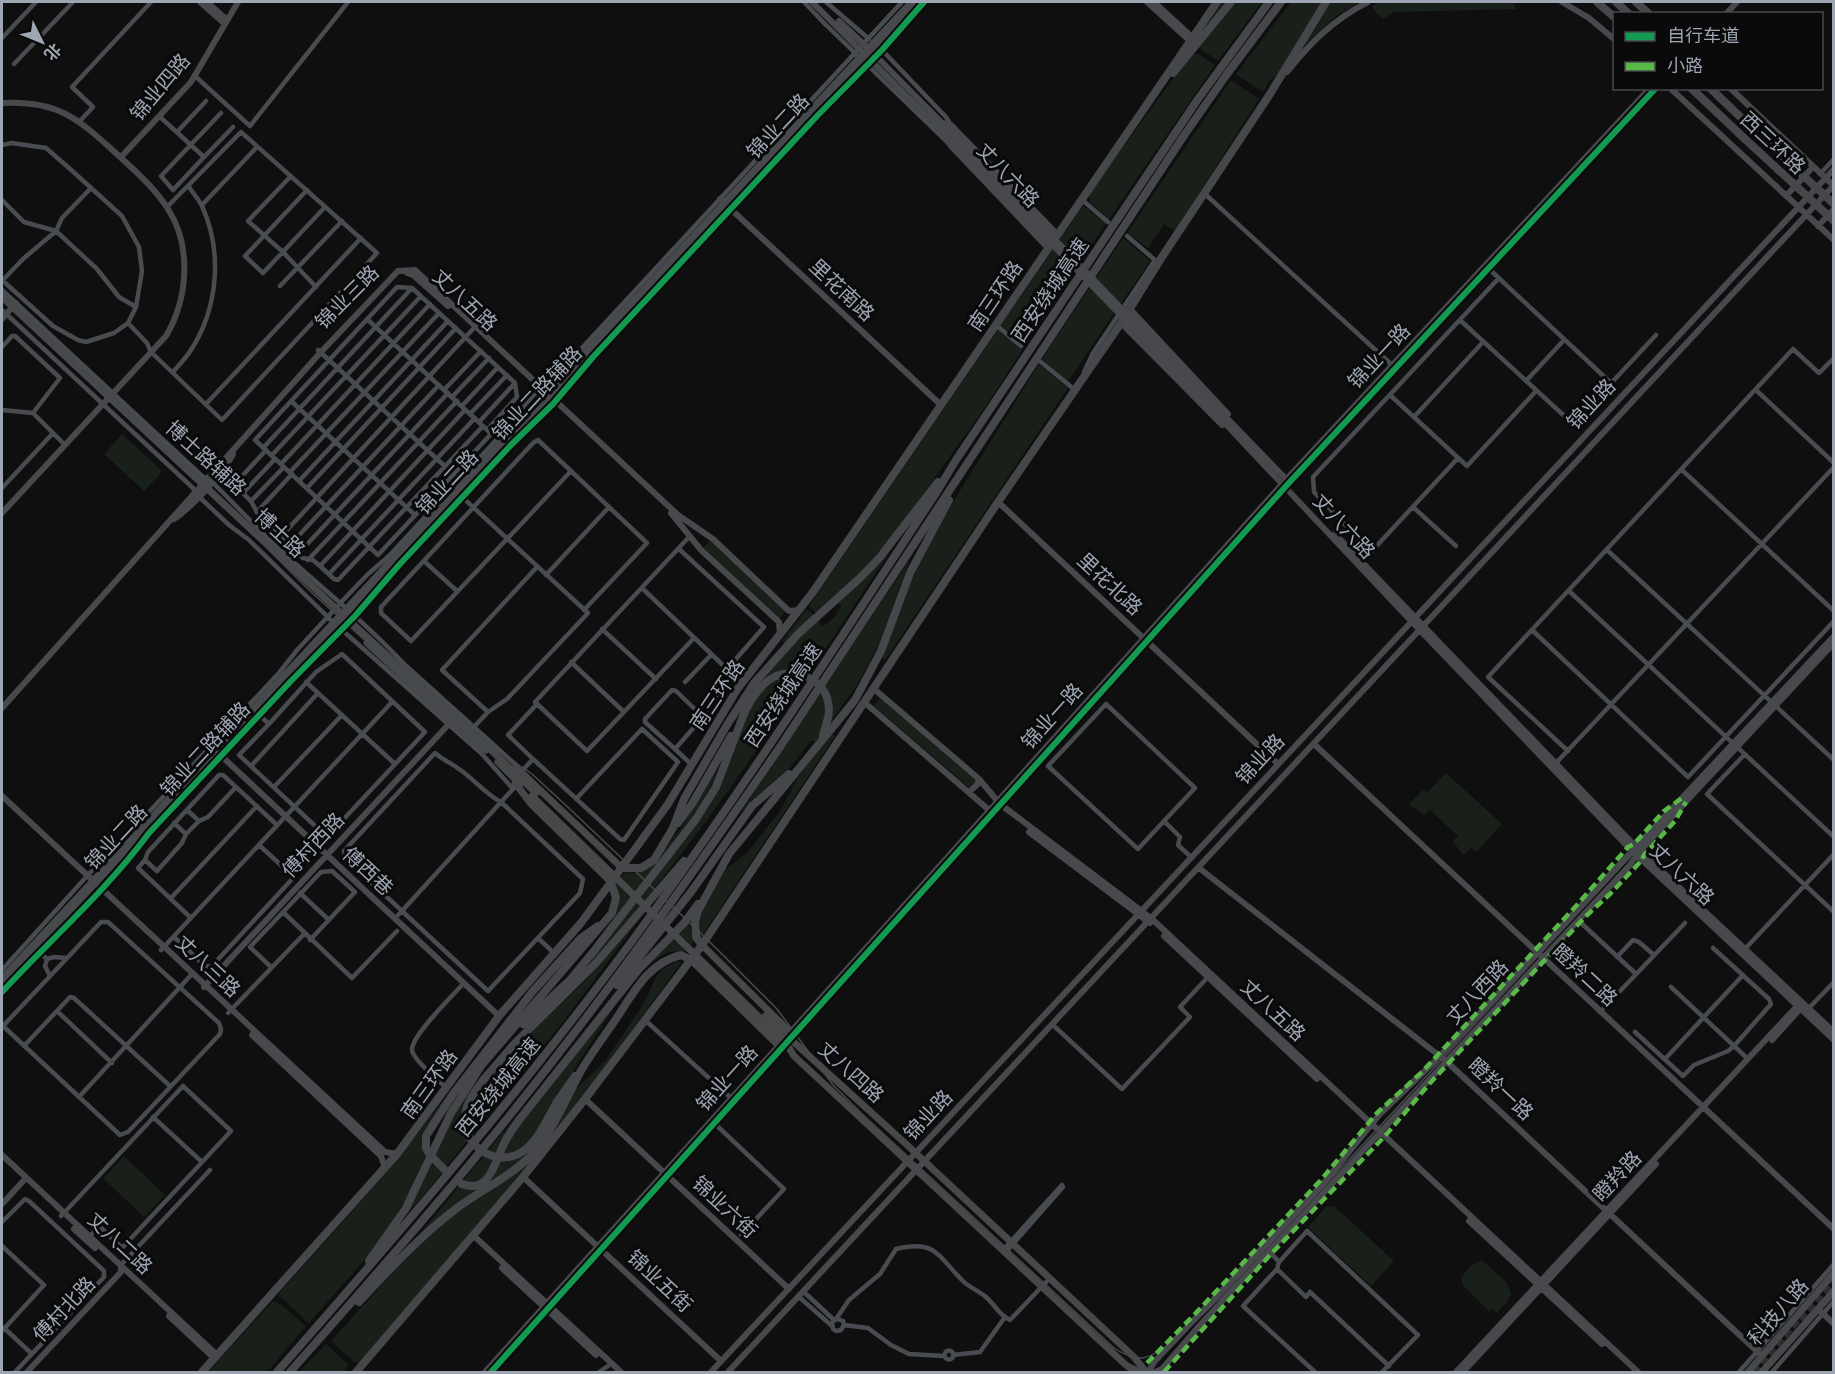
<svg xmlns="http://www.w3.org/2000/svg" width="1835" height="1374" viewBox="0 0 1835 1374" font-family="'Open Sans','Noto Sans SC',sans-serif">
<rect width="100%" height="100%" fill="#0f0f10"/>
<path fill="#19201a" d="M1221,2H1262L1218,61L1192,43Z
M1291,2H1322L1277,75L1269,81L1264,91H1261L1236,74Z
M1328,2H1359L1335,17L1302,48Z
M1381,2H1513L1516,9L1394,12L1383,19L1373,9V5Z
M1191,54H1198L1215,65L1109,219L1091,203L1088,195Z
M1231,80L1259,99L1175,231L1164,224L1148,248L1127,233Z
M1083,206L1106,223L1024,346L1001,325Z
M1123,238L1150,261L1068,381L1042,359Z
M998,330L1022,350L986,406L896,532L857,576L816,613L809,606Z
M1039,364L1068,388L885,660L880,657L926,545Z
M122,434L161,470V473L144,491L104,454Z
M710,540L786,611L779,619L703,548Z
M886,553H889C790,702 693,855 570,986L603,946L708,805L732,751L744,701L788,648L782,641L806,610L810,611L822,626L827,624L835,617L841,606L837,601Z
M910,559L881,639L870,661L857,685L816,742L811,741L790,768L753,799L738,817Z
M880,698L976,781L970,788L874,706Z
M831,734L835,736L703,934L699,935V921L701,915L725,870L748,852L780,811L798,777Z
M722,755L712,784L697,811L595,945C607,921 625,914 616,883L625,872L635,873L644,871L658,859L683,825Z
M1446,773L1502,824L1476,852L1471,848L1464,855L1453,842L1458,836L1430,810L1424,815L1409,804L1423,790L1428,792Z
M653,901L563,1022L446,1167L434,1156L456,1110L474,1082L480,1087L535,1028L584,982Z
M689,921L693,944L684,952C661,947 648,968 633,982Z
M678,961L681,963L588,1090L551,1136L542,1145L499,1176L491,1180L516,1127L616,1004L554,1101L565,1107L576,1089L606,1060L644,1003L656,977L663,969Z
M446,1097L422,1144L425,1157L408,1196L374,1249L309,1323L279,1296V1293C337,1229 394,1166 446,1097Z
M515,1118L488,1176L478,1183L462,1182Z
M538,1153L360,1362H354L331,1341L415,1248L445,1221Z
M124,1156L165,1195L144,1217L103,1178Z
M430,1162L443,1172L403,1219L402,1218Z
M460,1185L468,1188L480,1189L458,1203L414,1241Z
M1334,1206L1394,1261L1371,1286L1308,1227L1326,1207Z
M1482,1260L1507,1283L1511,1294L1508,1301L1496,1313L1492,1308L1489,1311L1463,1285L1461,1277L1472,1265Z
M273,1301L280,1304L306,1326L267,1372H208Z
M326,1344L349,1365L343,1372H299Z"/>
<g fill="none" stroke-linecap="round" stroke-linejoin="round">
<path stroke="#2c2d31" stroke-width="8" stroke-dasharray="8 4" stroke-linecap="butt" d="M1802,1321L1834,1284
M1753,1372L1803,1313"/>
<path stroke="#484b4f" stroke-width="4.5" d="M804,2L824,23L948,143
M826,2L869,39
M2,38L36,2
M880,48L946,117L951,125
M14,64L73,2
M195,76L250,126L348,2
M159,116L204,157L233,127
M80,121L93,107L72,87L151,2
M177,132L206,101
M2,145L12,143L46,148L69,168L122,216L139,247L142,271L136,307L128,323L114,333L86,342L78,340L53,326L2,280
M204,157L173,190L161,176L221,113
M1820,174L1834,159
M291,176L248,221L283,252L316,287
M307,190L245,256L263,273L325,207
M1205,194L1392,365
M1081,199L1108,222
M2,200L24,222L56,231L97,269L119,297L136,307
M202,205L257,147
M1488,268L1611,383
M2,281L23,259L56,231L62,218L91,188
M280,286L342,221
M397,287L412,288L515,383L517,397L487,430L491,434L378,555L255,440Z
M2,290L203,477L208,478C236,505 261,533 290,559C328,593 369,626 404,664L516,765L521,772L533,759L620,839L624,840L678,762L642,729L576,799
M2,310L193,488L195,493L229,525L249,540L335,624
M367,319L485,428
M1460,320L1573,424L1656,335
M128,323L147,343L151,352L222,420L377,253L241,132L167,207
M996,325L1021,346
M2,347L12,336H15L60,378L33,413L53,433
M318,350L461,481
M1041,362L1075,390
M173,372C179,365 186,358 191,350C218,308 223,252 202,206C199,200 193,193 189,187
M1084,372L1093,353L1155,260L1127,236
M1526,381L1564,340
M444,390L481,351
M1756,390L1834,463
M1390,395L1467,466L1536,391
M452,397L489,358
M291,401L415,515
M206,404L361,238
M462,406L498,367
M2,410L33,413
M465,410L320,566L334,579L338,580L483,426
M470,414L507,375
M1414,417L1483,342
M479,422L515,383
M263,448L412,288
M266,450L234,485L251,501L260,518L303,558L313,560L320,566
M272,455L421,296
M1458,458L1371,552L1314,492L1313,477L1498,279
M281,464L430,304
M1682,470L1834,611
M571,471L538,440L533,443L381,607V613L411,641L571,471L647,543L584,610
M290,472L439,313
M299,481L448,321
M2,488L53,433L65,445
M307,488L456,328
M243,493L275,459
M461,496L588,613L507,699L488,712L472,729
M251,501L284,467
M1413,507L1456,546
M257,512L292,474
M690,536L535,702L587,751L694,638
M274,544L473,329
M289,546L439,385
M679,549L764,627L727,669L733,676L709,712
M1607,550L1834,760
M298,554L448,393
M308,560L457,401
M424,561L457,591
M329,574L475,418
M546,575L609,507
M642,588L727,669
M1569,591L1834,837
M602,629L656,679
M342,630L482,754L513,789
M1532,630L1688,777L1834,621
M571,662L624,712
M306,682L395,764
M685,682L711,655
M488,712L442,670L537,567
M257,713L269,724L316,672L342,654L425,732L327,837L239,755L269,724
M675,749L645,722V719L672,690L676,691L703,717L675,749L692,765
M1568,751L1488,677L1793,349L1819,373L1834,358
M1744,755L1707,794L1834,912
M533,759L508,735L537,704
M1556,763L1834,467
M251,766L318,693
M274,787L342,715
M501,802L583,879L580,893L488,991L402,911Z
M187,810L199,821
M1164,821L1195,788L1106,704L1048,766L1138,849L1164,821L1180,837L1178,845L1191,857
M174,823L186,834
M145,860L157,871L182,843L186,834L199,821L208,817L236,787
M300,893L329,920
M171,898L257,806
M283,912L352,978L397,931
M191,918L138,868L145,860L148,852L219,775H223L277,825
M395,918L402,911L345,858L344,851L435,753C443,760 451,763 459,769C474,779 484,793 501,802L514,788
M101,922H108L219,1023L221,1029L220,1034L128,1132L120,1135L3,1026Z
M1580,922L1636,974
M174,937L205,966L211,967L294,877L259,845
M538,938L554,953
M1745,949L1834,854
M161,950L392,702
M38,951L47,959
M1617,957L1633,940L1639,942L1654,955
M47,959L54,957L66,958
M47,959L45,966L50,976
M271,967L250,947L321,872L332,871L355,892L310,940
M2,970L116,844L134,828L279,673L297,650L347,596L368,574L389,556L499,437C523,405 552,373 582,348L902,2
M1671,987L1748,1059
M2,992C51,939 106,891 149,833L291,681L355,616L399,565L511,445L553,404L593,357L818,115L882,50L924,2
M1808,1009L1834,982
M57,1011L112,1063
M1600,1012L1685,923
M228,1013L305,933
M646,1021L731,1098
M1053,1025L1122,1089L1190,1017L1180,1007L1208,977
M1635,1032L1683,1076L1694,1065L1728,1051L1734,1046L1771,1004L1769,999L1713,948
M24,1046L70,997L74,998L170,1086
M1665,1059L1743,975
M447,1088C439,1081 413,1060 412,1050C411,1036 454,994 464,983
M79,1097L192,974
M153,1117L202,1162
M713,1122L784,1189L741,1235
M61,1216L183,1086L231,1131L122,1248L99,1226L88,1238
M2,1222L25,1199L29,1201L104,1271V1277L15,1372
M2,1246L44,1285L2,1331
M1003,1250L1062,1185L1063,1187L1005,1253
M1269,1251L1279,1262L1277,1269L1306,1297L1310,1292L1389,1366
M1279,1262L1307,1231L1418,1335L1382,1372
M120,1266L210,1170
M1277,1269L1243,1306L1315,1372
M804,1292L834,1320
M799,1297L832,1326
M836,1319L849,1300L880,1274L896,1249C937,1239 938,1257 963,1281C970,1288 979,1291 986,1297C995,1305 999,1315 1010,1320L1049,1279
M844,1325L843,1321L838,1319L834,1320L832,1323L833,1329L836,1331L841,1330L844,1325L868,1328L891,1345L909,1354L944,1356
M4,1328L32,1354
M944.5 1355a4.5 4.5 0 1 1 9 0a4.5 4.5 0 1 1-9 0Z
M953,1355L980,1352L1005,1317
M599,1372L608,1366
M1739,1372L1834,1264
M1772,1372L1834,1301"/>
<path stroke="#47494d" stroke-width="6" d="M200,2L225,24
M207,2L227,20
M812,2L958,147
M1147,2L1190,41
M1154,2L1192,37
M1562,2L1589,18L1614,39
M1726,14L1737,2
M839,21L871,51L962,143
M1287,72C1310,43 1334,19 1368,2
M1670,88L1834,240
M1730,88L1834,186
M2,103C59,100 78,119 118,155C136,172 155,188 168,209C192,246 188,299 166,336L2,513
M946,123L951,125L1057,234
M946,138L951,146L1048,248
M121,157L191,82L238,2
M1786,196L1813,167
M720,199L941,405
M1818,226L1834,209
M398,271L415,270L678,515L713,539L789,611L800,610
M407,273L413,275L448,306
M1130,309L1228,414
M2,319L16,303
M1121,323L1222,425
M1223,414L1287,480V484
M1220,418L1411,621L1628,847L1834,1040
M998,502L1278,764
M671,513L701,550L779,622L780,635
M174,519C191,508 224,472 233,454
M1335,534L1640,851L1834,1032
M1200,581L1292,480
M873,688L979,779L1000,804L1152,919L1638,1372
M864,702L989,810L991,809
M2,708L321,352L398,271
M1314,744L1834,1229
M215,750L499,1016
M969,792L977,785L979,779
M2,796L385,1152L397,1154
M1029,832L1150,923
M1199,868L1446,1061L1762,1356
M884,934L1071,725
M1164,936L1317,1079
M2,978L911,2
M2,984L917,2
M204,987L449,724
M252,1035L381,1156L385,1168
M788,1035L1282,484L1650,88
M1772,1040L1801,1008
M585,1099L789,1289
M2,1155L217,1355
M523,1177L721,1361
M2,1204L26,1178
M1469,1221L1602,1344
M74,1229L95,1248
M474,1236L621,1372
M502,1268L596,1355
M1818,1309L1834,1324
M169,1316L214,1358
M27,1372L121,1272V1266
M485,1372L781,1043
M491,1372L765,1067
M711,1372L1834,169
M728,1372L1834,185
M1148,1372L1155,1361L1322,1185L1379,1115L1434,1062L1834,636
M1155,1372L1162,1369L1200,1325L1629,866L1640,851L1834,643
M1456,1372L1799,1004
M1463,1372L1656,1164"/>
<path stroke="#46484a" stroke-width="7" d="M2,297L344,616L491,750L536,793
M367,643L466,735L486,750
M498,762L520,784
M513,769L521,772L622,868
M515,783L532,805L611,882
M702,945L791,1033
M691,960L779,1046
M765,1016L906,1144L1134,1357L1146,1372
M765,1023L786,1043L794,1056L1127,1366L1139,1372
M1748,1372L1834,1273
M1762,1372L1834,1291"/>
<path stroke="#46474a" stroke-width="8" d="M1597,2L1614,17
M1616,2L1629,14
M1636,2L1649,14
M1173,73L1231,2
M1691,88L1745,139
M1710,88L1754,130
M678,823L692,804L731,736
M622,868H641L654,860L673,828L684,799L727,725L755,682L798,634L861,577L880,557L938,482
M702,945L696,937L695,921L698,911L729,854L855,700L881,651L910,573L949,500
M617,985L691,892L752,806L789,774
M523,1024L570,980L594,951L696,819L716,787L745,711
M484,1079L515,1043L595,964L684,861
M557,1102L575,1076
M429,1154L426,1148V1136L453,1094L533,991L581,938L598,926
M433,1158L445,1170
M462,1184C488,1194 494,1166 502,1148C506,1138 513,1129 519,1120L639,969L684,923L698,904
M369,1261L406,1208L451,1113L481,1066L612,913L616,898L611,882
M359,1302C390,1269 421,1235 457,1208C485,1187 519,1173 540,1145C558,1121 568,1094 582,1069C593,1051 606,1034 618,1016C635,990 649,963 681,955L691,960
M202,1372L397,1154L499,1016L581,923L668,804L738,688L813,592L1217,2
M277,1372C401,1231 523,1089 635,937C741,793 838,642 936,493L956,460L1198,99L1269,2
M290,1372C383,1267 476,1161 562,1049C638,951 710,849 780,747L1185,134L1227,74L1281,2
M356,1372L523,1177L585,1099L702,945L998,502L1121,323L1162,257L1270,94L1326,2"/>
<path stroke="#494b4e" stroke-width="1.5" d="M2,300L266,547L309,590L460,726L532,774L572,811L716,948L777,1009L833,1085L861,1113L1114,1348C1123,1354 1131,1358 1141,1358C1161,1358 1204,1312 1221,1297L1834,638"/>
<path stroke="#47494d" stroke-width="6" d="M962,143L1223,414
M958,147L1220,418"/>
<path stroke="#46484a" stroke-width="7" d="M532,796L762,1020"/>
<path stroke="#46474a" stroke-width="8" d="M1754,130L1834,204
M1745,139L1834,221
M745,711C752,698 761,683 776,676C797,668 824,680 828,702C831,714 826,724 823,735
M484,1079C476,1090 466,1103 465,1116C462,1149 501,1170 526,1149C540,1137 548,1117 557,1102"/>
<path stroke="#58b947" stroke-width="4.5" stroke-dasharray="9 4.5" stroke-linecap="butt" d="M1147,1363L1194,1315L1320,1181L1377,1113L1422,1072L1576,906L1628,847L1634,844L1664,811L1682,798
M1164,1372L1271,1254L1385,1136L1431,1082L1585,917L1611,893L1642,860L1644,855L1675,821L1686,802"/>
<defs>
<path id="cycleway" d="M2,992C51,939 106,891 149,833L291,681L355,616L399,565L511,445L553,404L593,357L818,115L882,50L924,2
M491,1372L1287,485L1656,88"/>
</defs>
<use href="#cycleway" stroke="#0a0a0b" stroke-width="10"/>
<use href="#cycleway" stroke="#139951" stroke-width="6"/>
</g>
<g text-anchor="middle" stroke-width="6" stroke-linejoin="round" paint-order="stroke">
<g font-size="20" fill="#9ea6b3" stroke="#0a0a0b">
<text transform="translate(160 87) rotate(-50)" y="7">锦业四路</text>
<text transform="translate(778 126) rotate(-47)" y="7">锦业二路</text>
<text transform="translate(1773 143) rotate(43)" y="7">西三环路</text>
<text transform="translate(1008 175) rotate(46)" y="7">丈八六路</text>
<text transform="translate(842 290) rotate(43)" y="7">里花南路</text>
<text transform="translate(1050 290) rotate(-56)" y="7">西安绕城高速</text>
<text transform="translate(995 296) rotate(-56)" y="7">南三环路</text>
<text transform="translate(347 297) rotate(-45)" y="7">锦业三路</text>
<text transform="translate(465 300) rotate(43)" y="7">丈八五路</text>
<text transform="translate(1379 356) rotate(-47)" y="7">锦业一路</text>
<text transform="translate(537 393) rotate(-47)" y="7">锦业二路辅路</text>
<text transform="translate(1591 404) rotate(-47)" y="7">锦业路</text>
<text transform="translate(206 458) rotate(42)" y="7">博士路辅路</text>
<text transform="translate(447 482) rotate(-47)" y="7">锦业二路</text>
<text transform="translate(1344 526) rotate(47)" y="7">丈八六路</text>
<text transform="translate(280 533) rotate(43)" y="7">博士路</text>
<text transform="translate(1110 584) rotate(43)" y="7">里花北路</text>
<text transform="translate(717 695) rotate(-56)" y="7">南三环路</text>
<text transform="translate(783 695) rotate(-56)" y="7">西安绕城高速</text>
<text transform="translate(1052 716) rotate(-48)" y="7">锦业一路</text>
<text transform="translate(205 749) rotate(-47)" y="7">锦业二路辅路</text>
<text transform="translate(1260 759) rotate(-47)" y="7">锦业路</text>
<text transform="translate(116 837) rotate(-47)" y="7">锦业二路</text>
<text transform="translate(313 845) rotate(-47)" y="7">傅村西路</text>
<text transform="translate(368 871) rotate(43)" y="7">傅西巷</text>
<text transform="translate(1682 874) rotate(43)" y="7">丈八六路</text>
<text transform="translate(208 966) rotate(43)" y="7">丈八三路</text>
<text transform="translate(1585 975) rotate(43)" y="7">瞪羚二路</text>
<text transform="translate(1477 992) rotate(-47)" y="7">丈八西路</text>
<text transform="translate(1273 1010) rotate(43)" y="7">丈八五路</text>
<text transform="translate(851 1072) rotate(42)" y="7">丈八四路</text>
<text transform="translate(727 1078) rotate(-48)" y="7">锦业一路</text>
<text transform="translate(429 1084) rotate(-54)" y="7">南三环路</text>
<text transform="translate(498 1087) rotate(-51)" y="7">西安绕城高速</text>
<text transform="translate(1501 1089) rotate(43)" y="7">瞪羚一路</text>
<text transform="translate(928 1115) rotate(-47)" y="7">锦业路</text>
<text transform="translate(1617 1176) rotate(-47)" y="7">瞪羚路</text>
<text transform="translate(725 1207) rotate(43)" y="7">锦业六街</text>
<text transform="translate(120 1243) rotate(43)" y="7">丈八二路</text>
<text transform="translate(660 1281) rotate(43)" y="7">锦业五街</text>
<text transform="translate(64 1309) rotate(-47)" y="7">傅村北路</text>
<text transform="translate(1778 1312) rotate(-49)" y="7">科技八路</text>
</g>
</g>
<rect width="1835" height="1374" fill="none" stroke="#9ea6b3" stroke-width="6"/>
<rect x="1613" y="12" width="210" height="78" fill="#0a0a0b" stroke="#45484e" stroke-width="1.5"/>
<rect x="1625" y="32" width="30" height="9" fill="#139951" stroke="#45484e" stroke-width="1.5"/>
<text x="1667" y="42" font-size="18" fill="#9ea6b3">自行车道</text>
<rect x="1625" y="62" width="30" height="9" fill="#58b947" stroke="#45484e" stroke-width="1.5"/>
<text x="1667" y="72" font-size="18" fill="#9ea6b3">小路</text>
<g transform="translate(42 42) rotate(133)" stroke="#0a0a0b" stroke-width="4.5" paint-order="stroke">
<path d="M0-4.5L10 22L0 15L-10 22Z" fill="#9ea6b3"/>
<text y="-9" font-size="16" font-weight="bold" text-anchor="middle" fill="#9ea6b3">北</text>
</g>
</svg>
